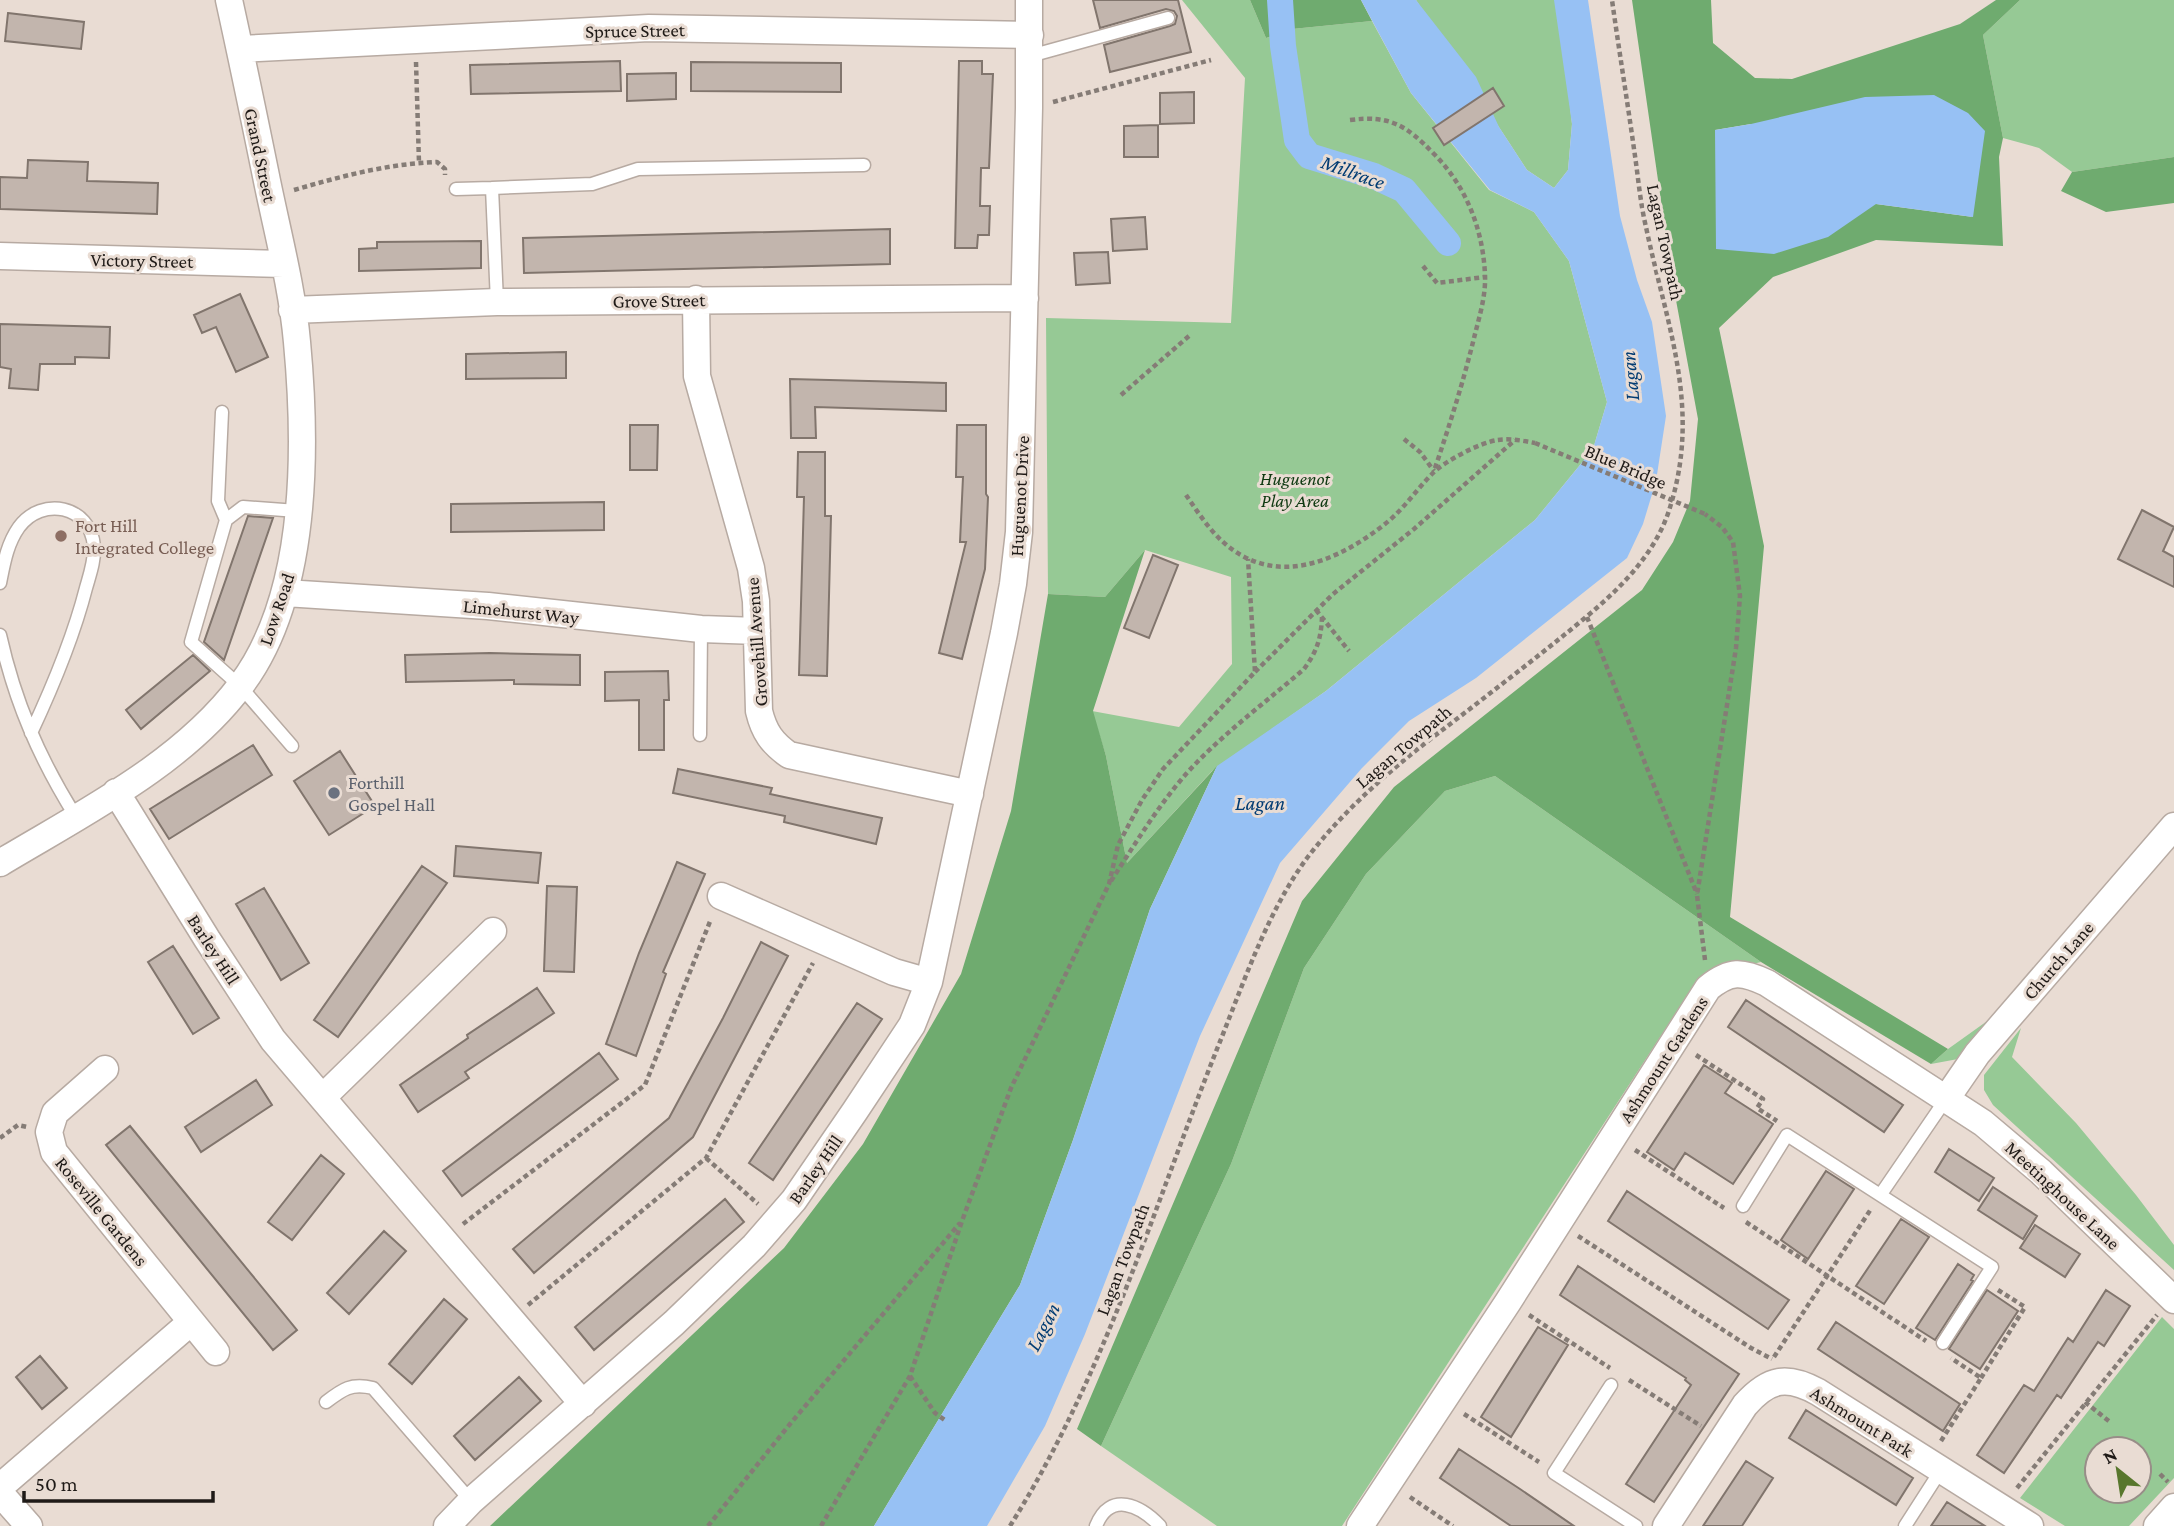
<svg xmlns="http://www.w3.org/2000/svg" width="2174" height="1526" viewBox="0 0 2174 1526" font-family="'Crimson Pro',serif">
<rect width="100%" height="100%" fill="#e9dcd3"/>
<path fill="#96c995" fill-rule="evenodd" d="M1182,0H1250L1266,38L1292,29L1372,21L1411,93L1489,190L1534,212L1569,261L1607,402L1593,449L1535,520L1326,691L1212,771L1127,863L1106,756L1092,711L1179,727L1232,664L1231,577L1145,550L1105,597L1048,594L1046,318L1231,323L1245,78Z
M1416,0H1558L1572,124L1568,170L1554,188L1527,170Z
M2020,0H2174V157L2072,172L2039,148L2003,138L1983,35Z
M1495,776L1761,962L1723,971L1690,991L1342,1526H1217L1101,1446L1231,1164L1304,968L1366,874L1445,791Z
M1990,1019L1958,1059L1931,1064L1948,1049Z
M2021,1028L2012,1057L2076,1123L2136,1195L2174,1245V1270L1993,1105L1984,1090V1075Z
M2162,1317L2174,1329V1478L2129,1526H2065L2020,1498ZM2097,1449H2139V1491H2097Z"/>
<path fill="#6fab6f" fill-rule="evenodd" d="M1250,0H1361L1372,21L1292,29L1266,38Z
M1632,0H1711L1713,43L1755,78L1792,79L1960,24L1996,0H2020L1983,35L2003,138L1999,157L2003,246L1876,240L1773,277L1719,328L1764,546L1730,917L1948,1049L1931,1064L1761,962L1495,776L1445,791L1366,874L1304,968L1231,1164L1101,1446L1077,1429L1302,901L1394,787L1642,590L1673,542L1690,501L1698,419L1673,284ZM1751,124L1973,217L1876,204L1715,130Z
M2174,157V203L2106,212L2061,191L2072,172Z
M1145,550L1093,711L1106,756L1127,863L1217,766L1150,909L1073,1140L1020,1285L874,1526H490L784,1248L863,1144L961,974L1011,811L1048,594L1105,597Z"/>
<path fill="#97c1f4" d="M1361,0H1416L1476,77L1499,127L1527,170L1554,188L1568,170L1572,124L1554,0H1588L1620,216L1637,280L1652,322L1666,416L1656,481L1643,524L1627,558L1476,678L1409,721L1362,768L1280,863L1200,1036L1085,1334L1045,1426L987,1526H874L1020,1285L1073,1140L1150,909L1217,766L1326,691L1535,520L1593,449L1607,402L1569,261L1534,212L1490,190L1411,93Z
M1934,95L1968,113L1985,131L1973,217L1876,204L1828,237L1774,254L1716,249L1715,130L1751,124L1865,97Z"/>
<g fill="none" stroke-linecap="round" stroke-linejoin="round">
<path stroke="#97c1f4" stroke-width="26" d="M1280,0L1283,46L1297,140L1309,156L1374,176L1404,190L1448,243"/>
</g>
<path fill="#c2b5ad" stroke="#81756d" stroke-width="2" d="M1093,0H1178L1191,52L1110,72L1104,45L1170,26L1175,24L1177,16L1174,11L1166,9L1100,28Z
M8,13L84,22L81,49L5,41Z
M620,61L621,91L471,94L470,65Z
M959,61H982V74H993L989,168H981L980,206H990L989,235H978L977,248H955Z
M691,62L841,63V92L691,91Z
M676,73V99L627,101V74Z
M1493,88L1504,106L1444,145L1433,128Z
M1194,92V123L1160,124V93Z
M1158,125V157H1124V126Z
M28,160L88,162L87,181L158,183L157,214L0,209V177L27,178Z
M1145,217L1147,249L1113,251L1111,219Z
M890,229V264L524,273L523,238Z
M481,241V268L359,271V249L377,248V242Z
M1108,252L1110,283L1076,285L1074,253Z
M240,294L268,357L236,372L216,327L202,333L194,315Z
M0,324L110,327L109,358L75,357V364H40L38,390L9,388L11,369L0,367Z
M566,352V378L466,379V354Z
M790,379L946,383V411L815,407L816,438H791Z
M630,425H658L657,470H630Z
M957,425H986V494L988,497L985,569L962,659L939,653L966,542H960L963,477H956Z
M798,452H825V516H831L827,676L799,675L804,497H797Z
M604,502V530L451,532V504Z
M2142,510L2174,527L2163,551L2174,557V587L2118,559Z
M248,516L273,518L224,660L204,642Z
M1153,555L1178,565L1149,638L1124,628Z
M490,653L580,655V685L514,684V680L406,682L405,655Z
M193,655L210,671L141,729L126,710Z
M668,671L669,700H664V750H639V700L605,701V672Z
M253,745L272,775L169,839L150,809Z
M340,751L375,806L329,835L294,781Z
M678,769L772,788L770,794L882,818L876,844L784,822L785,816L673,793Z
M456,846L541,853L538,883L454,876Z
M677,862L705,874L663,972L666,974L636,1056L606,1044L639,953Z
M422,866L447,883L338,1037L314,1020Z
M547,886L577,887L574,972L544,971Z
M264,888L309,963L281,980L236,904Z
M761,942L788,956L693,1137L534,1273L513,1249L669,1118L723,1018Z
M173,946L219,1018L193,1034L148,962Z
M537,988L554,1013L465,1072L469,1078L418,1112L400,1085L468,1038L467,1035Z
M1746,1000L1903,1105L1884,1132L1728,1027Z
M857,1003L882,1019L773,1180L749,1163Z
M599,1053L618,1079L462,1196L443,1171Z
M1704,1065L1732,1083L1725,1093L1773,1124L1733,1184L1685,1153L1674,1170L1647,1152Z
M256,1080L272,1105L201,1152L185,1127Z
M130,1126L297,1330L273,1350L106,1145Z
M1949,1149L1994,1178L1979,1201L1935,1172Z
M321,1155L344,1174L292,1240L268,1222Z
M1826,1171L1854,1189L1808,1259L1781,1240Z
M1993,1187L2037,1216L2023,1239L1978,1210Z
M1627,1191L1789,1300L1768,1329L1608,1221Z
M725,1199L744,1222L594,1350L575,1327Z
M1901,1219L1929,1237L1884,1304L1856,1286Z
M2035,1225L2080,1254L2065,1277L2020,1248Z
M384,1231L406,1251L349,1314L327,1293Z
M1958,1264L1974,1275L1971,1280L1973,1281L1935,1340L1916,1328Z
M1578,1266L1739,1374L1654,1502L1626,1484L1691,1385L1685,1380L1686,1378L1560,1295Z
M1987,1290L2018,1311L1980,1369L1949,1349Z
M2106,1290L2130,1306L2104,1346L2098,1342L2061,1398L2057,1395L2004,1473L1977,1455L2024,1385L2034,1391L2068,1338L2073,1342Z
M444,1299L467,1319L412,1384L389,1364Z
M1836,1322L1960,1404L1943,1431L1818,1349Z
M1538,1327L1568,1345L1511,1437L1481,1417Z
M40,1356L67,1388L42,1409L16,1377Z
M519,1377L541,1401L475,1460L454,1436Z
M1806,1410L1913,1478L1896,1505L1789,1438Z
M1459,1449L1520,1489L1574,1526H1511L1440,1478Z
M1746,1461L1773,1478L1742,1526H1703Z
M1947,1502L1985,1526H1931Z"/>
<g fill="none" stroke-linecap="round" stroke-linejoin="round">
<defs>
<path id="lane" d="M1030,56L1168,18
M456,189L492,188
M497,302L492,188L592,184L638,169L864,165
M222,412L218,501L226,520L191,642L240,686L292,746
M226,520L243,507L297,511
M0,583C4,563 7,544 19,527C42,496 90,505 94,546C95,560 90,574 86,588C73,639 53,686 31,733
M0,635C15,702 39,758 76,817
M700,735L701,629
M1881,1194L1946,1099
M1743,1206L1787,1135L1992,1267L1943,1343
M1611,1385L1554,1473L1636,1526
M326,1402C343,1389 351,1383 373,1388L471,1501
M1096,1526C1110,1490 1141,1506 1160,1526
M1905,1526L1941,1470"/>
<path id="street" d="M240,49L649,28L1030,35
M0,256L284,264
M696,299L697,376L751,568L756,601L759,711C764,732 772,743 789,755L970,794
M292,310L497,302L1025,298
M285,593L488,606L701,629L757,631
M116,792L207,939L273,1040L583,1404
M0,863C83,813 182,764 241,685C308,596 307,449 297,342C292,286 277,231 266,176C254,117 242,59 229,0
M721,896L894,972L929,982
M105,1069L55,1113L49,1132L54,1152L216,1352
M323,1097L493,931
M1946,1099L1977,1054L2174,826
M0,1487L191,1322
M0,1493L29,1526
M447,1526L471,1501L674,1323L754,1246L794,1200L855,1111L912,1025L929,982L1004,633L1013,584L1019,532L1029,108V0
M1360,1526L1508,1302L1708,988C1730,970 1742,971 1767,983L1983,1123L2041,1172L2174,1300
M1666,1526L1745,1405C1769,1378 1787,1375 1818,1392L2030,1526
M2157,1526L2174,1507"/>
</defs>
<use href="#lane" stroke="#b7aaa2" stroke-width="15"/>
<use href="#street" stroke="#b7aaa2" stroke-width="29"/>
<path stroke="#857c76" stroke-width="4.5" stroke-dasharray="5 3.5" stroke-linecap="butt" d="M416,62L419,163
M1053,102L1211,60
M1350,120C1390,115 1406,125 1434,154C1466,186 1483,229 1485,275C1486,296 1479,318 1474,338C1463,383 1449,427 1434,471
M294,190C342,176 387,164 437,162L445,169V175
M1423,266L1437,283L1485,277
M1121,395L1189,336
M1404,439L1420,452L1434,471
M1186,495C1197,511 1208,528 1222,541C1274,589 1337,562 1385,524C1404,509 1416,490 1433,473C1445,461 1481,442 1498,440C1510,438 1524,441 1535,443
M1316,610L1349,651
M1587,617L1697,894
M1255,672L1333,594L1414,529L1515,440
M1111,881C1135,844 1158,806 1186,774C1221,735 1265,703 1304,669C1317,651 1321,639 1322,617
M1705,960L1697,895L1736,648L1740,596L1733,542L1722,527L1705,514
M1696,1055L1763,1099L1757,1108L1777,1121
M0,1138L18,1125L27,1127
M1635,1150L1724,1208
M706,1158L758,1204
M1746,1222L1926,1341
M463,1224L645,1085L711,919
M1578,1236L1751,1348L1772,1359
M528,1305L706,1158L813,963
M1529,1315L1610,1368
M1774,1357L1871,1209
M910,1376L935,1413L946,1421
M1981,1378L2025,1307L1998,1290
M1629,1380L1701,1426
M2085,1402L2110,1422
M1464,1414L1539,1462
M1941,1441L1981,1378L1951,1358
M2160,1474L2168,1482
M2017,1488L2157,1315
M1410,1497L1453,1526
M708,1526L790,1424L960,1223
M821,1526L910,1376L962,1221L1011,1088L1109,884L1118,845L1142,800L1163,769L1255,672L1248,559
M1010,1526C1103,1378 1153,1210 1217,1049C1243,985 1266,914 1307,858C1346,807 1398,763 1449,725C1484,698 1519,671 1553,644C1600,606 1654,565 1671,504C1701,405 1666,323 1646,227C1640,202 1638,175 1634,149C1627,99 1619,50 1612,0"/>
<use href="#lane" stroke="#fff" stroke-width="12"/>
<use href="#street" stroke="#fff" stroke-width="26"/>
<path stroke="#857c76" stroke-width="4.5" stroke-dasharray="5 3.5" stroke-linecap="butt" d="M1535,443L1705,514"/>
</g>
<circle fill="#8d6e63" stroke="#e9dcd3" stroke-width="2.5" cx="61" cy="536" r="7"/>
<circle fill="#6b7280" stroke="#e9dcd3" stroke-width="2.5" cx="334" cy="793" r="7"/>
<g text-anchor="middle" stroke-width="6" stroke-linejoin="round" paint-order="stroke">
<g font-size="19" fill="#1f1a17" stroke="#e9dcd3">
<text transform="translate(635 30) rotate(-1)" y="7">Spruce Street</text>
<text transform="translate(261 155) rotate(78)" y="7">Grand Street</text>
<text transform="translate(1666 242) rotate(78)" y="7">Lagan Towpath</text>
<text transform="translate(142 260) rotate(1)" y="7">Victory Street</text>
<text transform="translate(659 300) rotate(-1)" y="7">Grove Street</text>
<text transform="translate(1626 466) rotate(23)" y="7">Blue Bridge</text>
<text transform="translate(1019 496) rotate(-87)" y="7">Huguenot Drive</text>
<text transform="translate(276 609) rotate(-71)" y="7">Low Road</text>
<text transform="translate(521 611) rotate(6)" y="7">Limehurst Way</text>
<text transform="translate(756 642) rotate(-94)" y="7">Grovehill Avenue</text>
<text transform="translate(1403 746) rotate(-40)" y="7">Lagan Towpath</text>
<text transform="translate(214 949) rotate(57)" y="7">Barley Hill</text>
<text transform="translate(2058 960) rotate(-49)" y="7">Church Lane</text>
<text transform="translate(1663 1059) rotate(-57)" y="7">Ashmount Gardens</text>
<text transform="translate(815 1169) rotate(-55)" y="7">Barley Hill</text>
<text transform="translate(2063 1195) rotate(43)" y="7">Meetinghouse Lane</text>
<text transform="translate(102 1211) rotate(51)" y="7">Roseville Gardens</text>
<text transform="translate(1122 1259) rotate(-69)" y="7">Lagan Towpath</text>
<text transform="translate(1862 1421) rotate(32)" y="7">Ashmount Park</text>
</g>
<g font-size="19" font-style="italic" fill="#0d3810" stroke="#e9dcd3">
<text x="1295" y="485">Huguenot<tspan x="1295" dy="22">Play Area</tspan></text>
</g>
<g font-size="19" fill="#785e54" stroke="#e9dcd3" text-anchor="start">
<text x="75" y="532">Fort Hill<tspan x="75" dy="22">Integrated College</tspan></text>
</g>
<g font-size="19" fill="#5b616d" stroke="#e9dcd3" text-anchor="start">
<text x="348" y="789">Forthill<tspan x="348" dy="22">Gospel Hall</tspan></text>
</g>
<g font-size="21" font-style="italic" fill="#023c73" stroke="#e9dcd3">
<text transform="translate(1353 172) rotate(20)" y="7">Millrace</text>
<text transform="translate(1630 376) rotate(-95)" y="7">Lagan</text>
<text x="1260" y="810">Lagan</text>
<text transform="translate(1043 1327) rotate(-63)" y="7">Lagan</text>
</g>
</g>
<g transform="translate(2118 1470) rotate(330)"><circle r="33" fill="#e9dcd3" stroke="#988e88" stroke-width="2"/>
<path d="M0-5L12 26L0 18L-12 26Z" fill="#58772d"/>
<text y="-10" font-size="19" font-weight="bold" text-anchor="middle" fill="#1f1a17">N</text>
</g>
<path d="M24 1491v10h189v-10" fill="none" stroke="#1f1a17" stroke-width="3.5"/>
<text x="35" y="1491" font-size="21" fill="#1f1a17" stroke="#e9dcd3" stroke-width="5" paint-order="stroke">50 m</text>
</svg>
